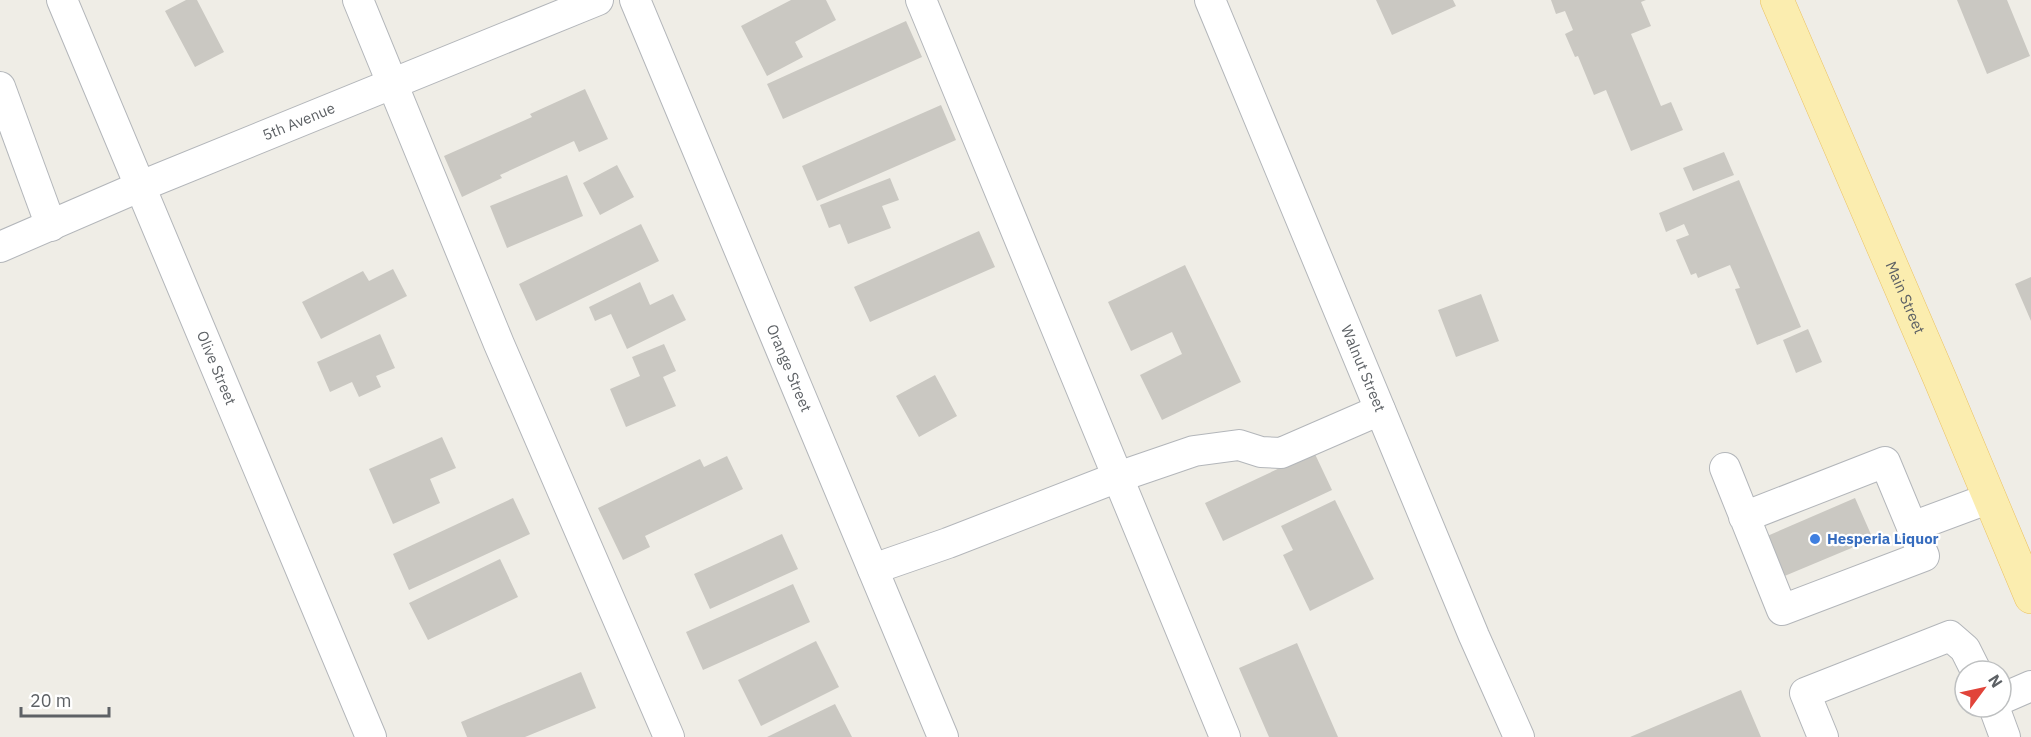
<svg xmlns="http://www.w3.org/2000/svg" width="2031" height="737" viewBox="0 0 2031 737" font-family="'IBM Plex Sans',sans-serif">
<rect width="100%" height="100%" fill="#efede6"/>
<path fill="#cac8c2" d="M186,0H197L224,52L195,67L165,11Z
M791,0H826L836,20L795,42L803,57L767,76L741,26Z
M1376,0H1453L1456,6L1392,35Z
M1551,0H1646L1641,2L1651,26L1631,34L1661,106L1671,102L1683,130L1631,151L1606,90L1594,95L1578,56L1575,57L1565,34L1573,30L1565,11L1556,14Z
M1957,0H2007L2030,56L1987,74Z
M906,21L922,57L783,119L767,84Z
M585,89L608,139L579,152L574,141L500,175L502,178L462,197L444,156L532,117L530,114Z
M941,105L956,140L817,201L802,166Z
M1724,152L1734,175L1693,191L1683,168Z
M617,165L634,197L600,215L583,183Z
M567,175L583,216L507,248L490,206Z
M890,178L899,200L882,206L891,228L848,244L840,224L829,228L820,205Z
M1739,180L1801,327L1757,345L1735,289L1740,288L1730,265L1698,278L1696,273L1691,275L1676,240L1689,235L1684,224L1666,232L1659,213Z
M641,224L659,261L536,321L519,284Z
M979,231L995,267L870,322L854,287Z
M1185,265L1241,382L1162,420L1140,375L1182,354L1172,332L1131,351L1108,302Z
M393,269L407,296L321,339L302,302L363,271L369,281Z
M2031,277V321L2015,284Z
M640,282L650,305L673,294L686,320L627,349L611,314L595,321L589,307Z
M1481,294L1499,341L1456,357L1438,310Z
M1808,329L1822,362L1796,373L1783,340Z
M380,334L395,368L376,376L381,387L359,397L352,382L330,392L317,362Z
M664,344L676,371L663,377L676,406L626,427L610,389L640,376L632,357Z
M935,375L957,416L919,437L896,396Z
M442,437L456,468L430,479L440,503L393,524L369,469Z
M1314,452L1332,490L1223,541L1205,503Z
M727,456L743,489L645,536L650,547L623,560L598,508L700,459L704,467Z
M513,498L530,534L409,590L393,554Z
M1855,498L1873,539L1775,580L1758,540Z
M1335,500L1374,579L1310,611L1283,555L1293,550L1281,526Z
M782,534L798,569L710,609L694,574Z
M500,559L518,597L428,640L409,603Z
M793,584L810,622L703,670L686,632Z
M816,641L839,687L761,726L738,680Z
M1297,643L1338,737H1269L1239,668Z
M581,672L596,708L525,737H467L461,722Z
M1741,690L1761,737H1630Z
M835,704L852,737H767Z"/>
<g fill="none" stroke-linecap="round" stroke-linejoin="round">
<defs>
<g id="minor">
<path id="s1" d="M62,0L371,737"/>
<path d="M358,0L499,344L669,737"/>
<path id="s2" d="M635,0L943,737"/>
<path d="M921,0L1225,737"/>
<path id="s3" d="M1210,0L1474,636L1519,737"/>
<path d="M0,87L51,226"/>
<path id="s4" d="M0,247L141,186L598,0"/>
<path d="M1725,468L1782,610L1924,556L1885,462L1744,517"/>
<path d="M1912,527L1990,498"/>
<path d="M873,569L948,543L1118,477L1194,451L1239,445L1261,452L1281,453L1380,410"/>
<path d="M2001,699L2031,686"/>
<path d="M1994,707L2005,737"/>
<path d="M1823,737L1805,693L1950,636L1965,649L1976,671"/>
</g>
<g id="major">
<path id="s5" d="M1777,0L1940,379L2031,597"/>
</g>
</defs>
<use href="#minor" stroke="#b3b6ba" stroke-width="32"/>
<use href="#major" stroke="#ebc263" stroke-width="34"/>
<use href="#minor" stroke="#fff" stroke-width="30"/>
<use href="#major" stroke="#fbedaf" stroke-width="33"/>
</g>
<circle fill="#3f7fe0" stroke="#fff" stroke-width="2" cx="1815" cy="539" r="6"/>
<g text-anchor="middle" stroke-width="4.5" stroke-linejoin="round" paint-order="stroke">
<g font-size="15" fill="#5d6165" stroke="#fff">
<text dy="5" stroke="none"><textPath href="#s4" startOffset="324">5th Avenue</textPath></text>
<text dy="5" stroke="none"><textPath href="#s5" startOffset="324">Main Street</textPath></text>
<text dy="5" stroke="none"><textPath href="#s1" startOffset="399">Olive Street</textPath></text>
<text dy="5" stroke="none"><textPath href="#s2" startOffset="399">Orange Street</textPath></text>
<text dy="5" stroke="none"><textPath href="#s3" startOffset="399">Walnut Street</textPath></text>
</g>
<g font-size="15" font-weight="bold" fill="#366cbe" stroke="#fff" text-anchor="start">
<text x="1827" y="544">Hesperia Liquor</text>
</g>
</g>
<g transform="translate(1983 689) rotate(57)"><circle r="28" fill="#ffffff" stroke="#bec0c1" stroke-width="1.5"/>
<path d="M0-4.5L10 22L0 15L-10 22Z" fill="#e1443a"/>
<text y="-9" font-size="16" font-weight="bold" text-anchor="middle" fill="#5d6165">N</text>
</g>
<path d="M21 707v9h88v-9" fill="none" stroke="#5d6165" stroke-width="3"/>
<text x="30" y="707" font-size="18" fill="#5d6165" stroke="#ffffff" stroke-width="4.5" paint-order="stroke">20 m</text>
</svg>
